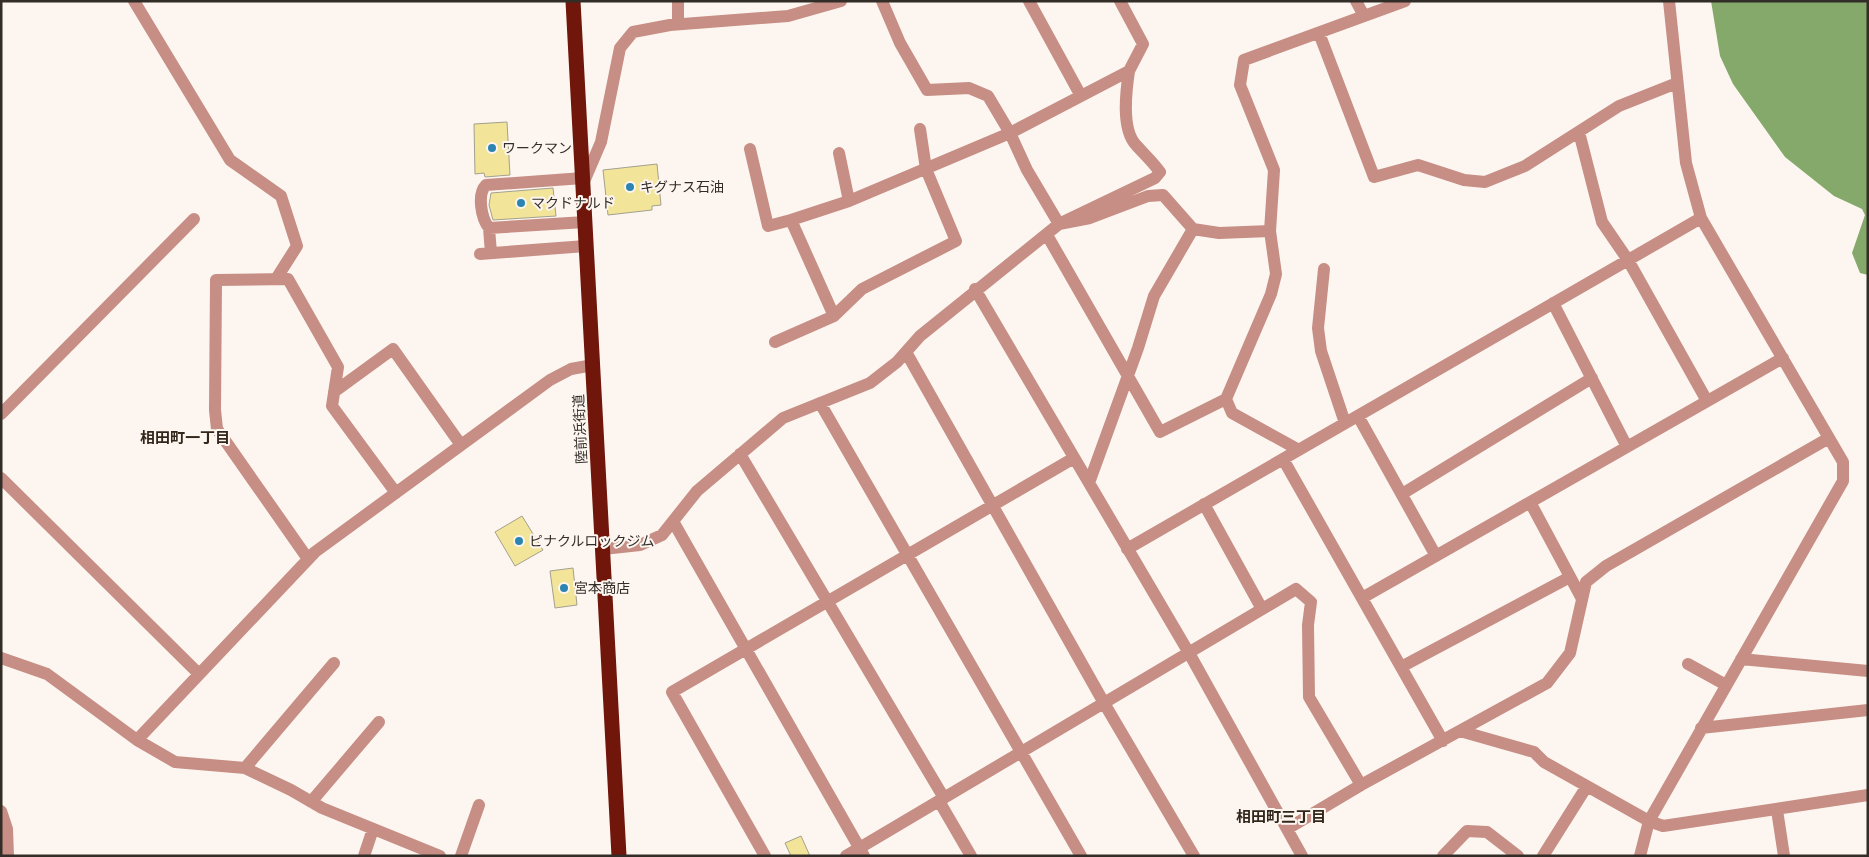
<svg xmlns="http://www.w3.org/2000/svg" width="1869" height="857" viewBox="0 0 1869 857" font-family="Signika,'Noto Sans JP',sans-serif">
<rect width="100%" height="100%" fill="#fdf6f0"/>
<path fill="#84a96b" d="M1711,1H1868V275L1860,273L1852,253L1865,215L1862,209L1834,196L1785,157L1733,84L1720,56Z"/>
<path fill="#f2e599" stroke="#a3a08e" d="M507,122L510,175L485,177L484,173L475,174L474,124Z
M657,164L661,205L652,206V210L608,215L603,170Z
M553,188L556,216L493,220L489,205L491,193Z
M522,516L543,550L515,566L495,532Z
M573,568L577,605L555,608L550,571Z
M801,836L810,856H791L785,843Z"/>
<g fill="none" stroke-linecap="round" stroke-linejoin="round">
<path stroke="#c68e84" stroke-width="12" d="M134,1L230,160L281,196L297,246L276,279
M882,1L900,43L927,90L969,88L988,96L1010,133L1129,71L1143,44L1120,1
M1029,1L1081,96
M1356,1L1364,16
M678,24V1
M1319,33L1374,177L1418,165L1464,180L1485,182L1525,166L1619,106L1677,83
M1579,132L1602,222L1628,260L1707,401
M750,149L768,226L791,220
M839,153L849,201
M583,178L486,185C477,194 481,218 489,228L585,222
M583,184L601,142L620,48L633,32L670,25L788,16L841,1
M489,228L491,253
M1193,229L1219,233L1270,231
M1047,235L1160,432L1226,399L1232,413L1299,450
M480,254L586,246
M1324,269L1318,328L1321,351L1345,423
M975,289L1189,653L1302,856
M1553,303L1627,447
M834,316L862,289L956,241L926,169L920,129
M775,342L834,316L791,220L849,201L1010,133L1027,170L1059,224L1155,178L1160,172C1152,161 1144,154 1136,145C1121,129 1126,91 1129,71
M906,352L1104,703L1194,856
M334,392L393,349L461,445
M1226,399L1271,294L1276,274L1270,231L1274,170L1240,85L1244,60L1405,1
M820,403L1081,856
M1,414L194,219
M1358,416L1436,556
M740,454L944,798
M1283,459L1443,741
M1,478L199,674
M1402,494L1592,378
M1530,502L1582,599
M1204,504L1262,609
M674,523L864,856
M603,549L640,545L662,535L697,491L783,418L870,383L897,362L920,336L1059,224L1090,218L1148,196L1163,195L1193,229L1154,296L1138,348L1089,483
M1127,549L1701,218
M308,559L217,429L215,410L216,280L288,279L338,367L332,406L396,493
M1362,598L1783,358
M1,658L47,674L137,740L175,762L245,768L291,790L322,808L440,856
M1741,659L1868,671
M1688,664L1726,685
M1401,667L1570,577
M1701,728L1868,710
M1460,731L1534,752L1544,762L1649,821L1663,826L1868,795
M137,740L315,552L550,380L571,369L593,365
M245,768L334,663
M939,801L971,856
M311,802L379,722
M1777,810L1784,856
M1,811L7,829L8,856
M1287,829L1361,785L1547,683L1570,653L1586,582L1606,566L1829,438
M364,856L373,829
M461,856L479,805
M765,856L672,692L1074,458
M846,856L1296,589L1311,602L1308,625L1309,697L1361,785
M1443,856L1467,831L1487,832L1518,856
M1543,856L1587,786
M1640,856L1649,821L1843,481V462L1701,218L1686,163L1669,1"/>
<path stroke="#70160b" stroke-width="15" d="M573,1L619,856"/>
</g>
<g fill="#2c84b2" stroke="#fdf6f0" stroke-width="2">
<circle cx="492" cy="148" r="5"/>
<circle cx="630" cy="187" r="5"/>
<circle cx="521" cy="203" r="5"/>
<circle cx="519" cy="541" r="5"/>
<circle cx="564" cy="588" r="5"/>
</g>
<g text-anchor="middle" stroke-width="4" stroke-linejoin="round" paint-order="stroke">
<g font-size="14" fill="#332d27" stroke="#fdf6f0" text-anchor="start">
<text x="502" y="153">ワークマン</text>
<text x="640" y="192">キグナス石油</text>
<text x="531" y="208">マクドナルド</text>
<text x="529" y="546">ピナクルロックジム</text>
<text x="574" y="593">宮本商店</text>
</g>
<g font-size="14" fill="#332d27" stroke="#fdf6f0">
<text transform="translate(580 429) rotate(-93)" y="5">陸前浜街道</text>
</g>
<g font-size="15" font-weight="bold" fill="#33271c" stroke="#fdf6f0">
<text x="185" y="443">相田町一丁目</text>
<text x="1281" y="822">相田町三丁目</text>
</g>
</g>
<rect width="1869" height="857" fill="none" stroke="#332d27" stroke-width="5"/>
</svg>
